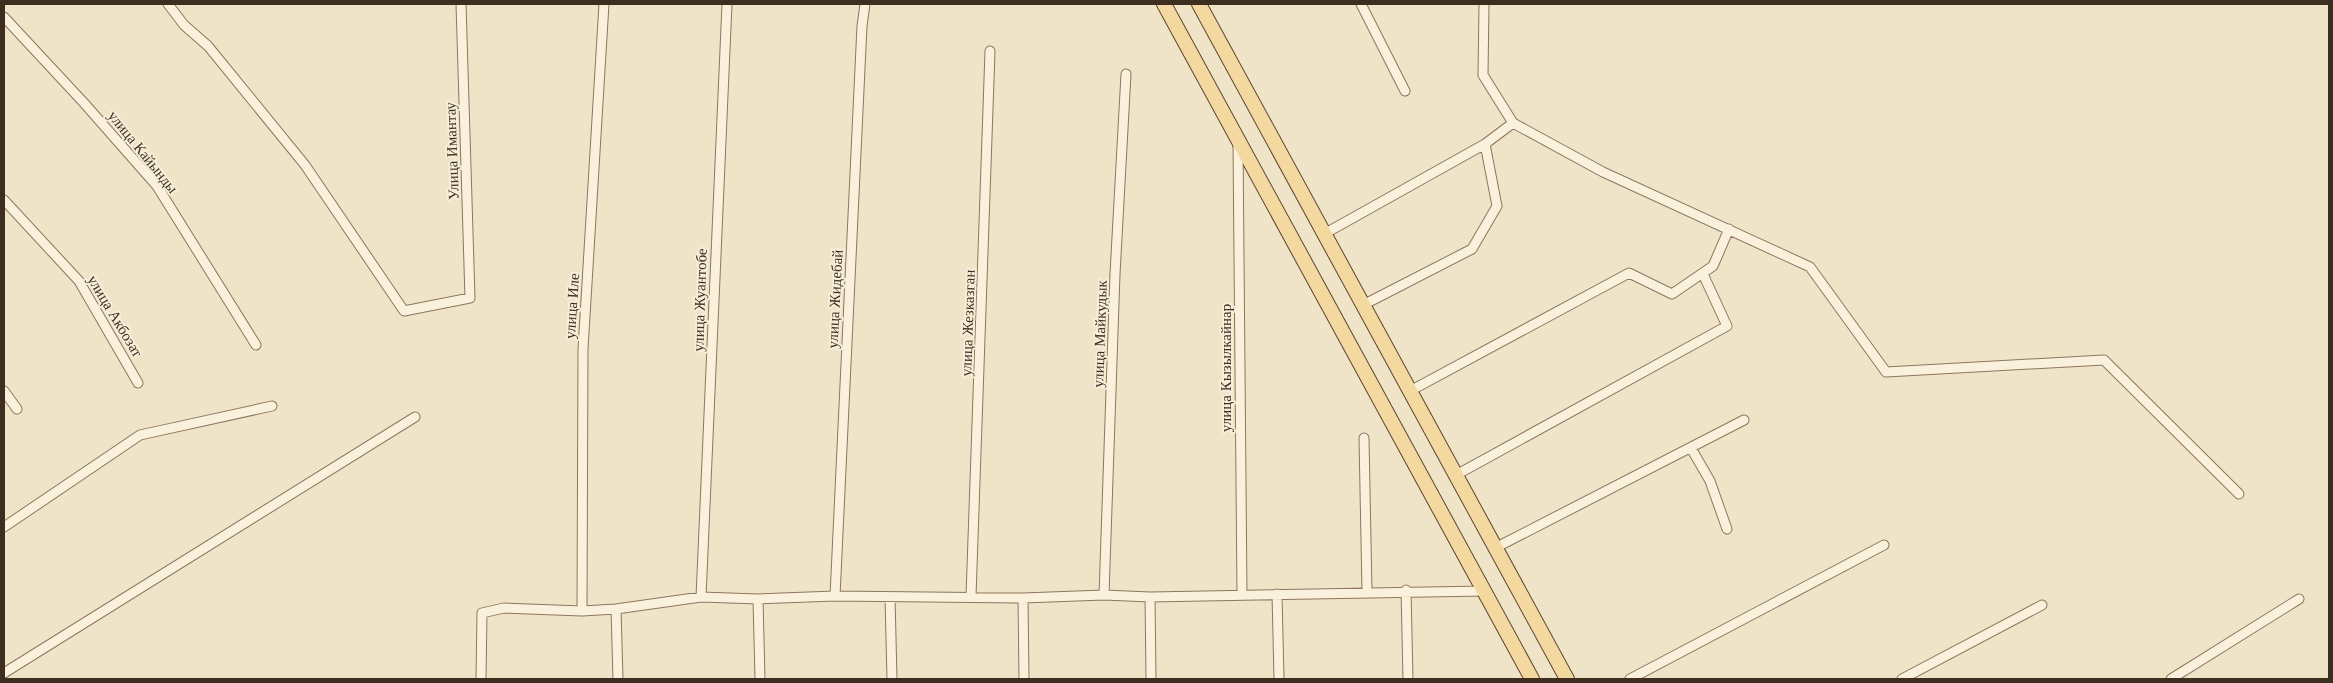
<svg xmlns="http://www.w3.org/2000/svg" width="2333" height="683" viewBox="0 0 2333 683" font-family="Georgia,serif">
<rect width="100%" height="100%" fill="#f0e4c8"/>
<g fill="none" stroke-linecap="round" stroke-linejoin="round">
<defs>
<path id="street" d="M168,4L184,25L208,46L305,165L404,311L470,298L461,4
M1361,4L1405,91
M1484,4L1483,75L1513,123L1603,172L1810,267L1886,372L2104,360L2239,494
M4,17L84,103L157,186L256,345
M1238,143L1242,595
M4,200L79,281L138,383
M1324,234L1485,144L1513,123
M1363,305L1472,249L1497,206L1485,144
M4,391L17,409
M1410,391L1629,273L1672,294L1713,266L1729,229
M1364,438L1367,592
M1691,448L1710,481L1727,529
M1456,475L1727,326L1703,274
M4,527L140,435L272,406
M1495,548L1744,420
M1406,590L1408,679
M1277,594L1279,679
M1104,595L1115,274L1126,74
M835,596L862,26L865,4
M971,596L990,51
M701,597L727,4
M890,597L892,679
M1150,597L1151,679
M1023,598L1024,679
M758,599L760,679
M616,609L618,679
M582,611L583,349L604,4
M4,673L415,417
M481,679L482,613L504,608L582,611L616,609L701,597L758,599L835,596L1023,598L1104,595L1150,597L1484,591
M1630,679L1884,545
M1902,679L2042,605
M2171,679L2299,599"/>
<path id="primary" d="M1164,4L1532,679
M1199,4L1567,679"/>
</defs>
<use href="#street" stroke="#8d765c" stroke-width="11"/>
<use href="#primary" stroke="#5b4430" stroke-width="16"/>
<use href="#street" stroke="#faf1dc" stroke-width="9"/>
<use href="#primary" stroke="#f3d9a0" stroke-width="14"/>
</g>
<g text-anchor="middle" stroke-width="4" stroke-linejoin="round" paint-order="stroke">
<g font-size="15" fill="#3d2e20" stroke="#f7eed8">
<text transform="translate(452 151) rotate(-92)" y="5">Улица Имантау</text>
<text transform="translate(143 152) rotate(51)" y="5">улица Кайынды</text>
<text transform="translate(835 299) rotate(-87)" y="5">улица Жидебай</text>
<text transform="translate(700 300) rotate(-88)" y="5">улица Жуантобе</text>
<text transform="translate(572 306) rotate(-86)" y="5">улица Иле</text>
<text transform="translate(115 316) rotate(59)" y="5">улица Акбозат</text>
<text transform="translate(968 323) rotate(-88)" y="5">улица Жезказган</text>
<text transform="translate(1100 334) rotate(-88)" y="5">улица Майкудык</text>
<text transform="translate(1226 368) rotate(-90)" y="5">улица Кызылкайнар</text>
</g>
</g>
<rect width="2333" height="683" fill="none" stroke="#3d2e20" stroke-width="10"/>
</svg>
